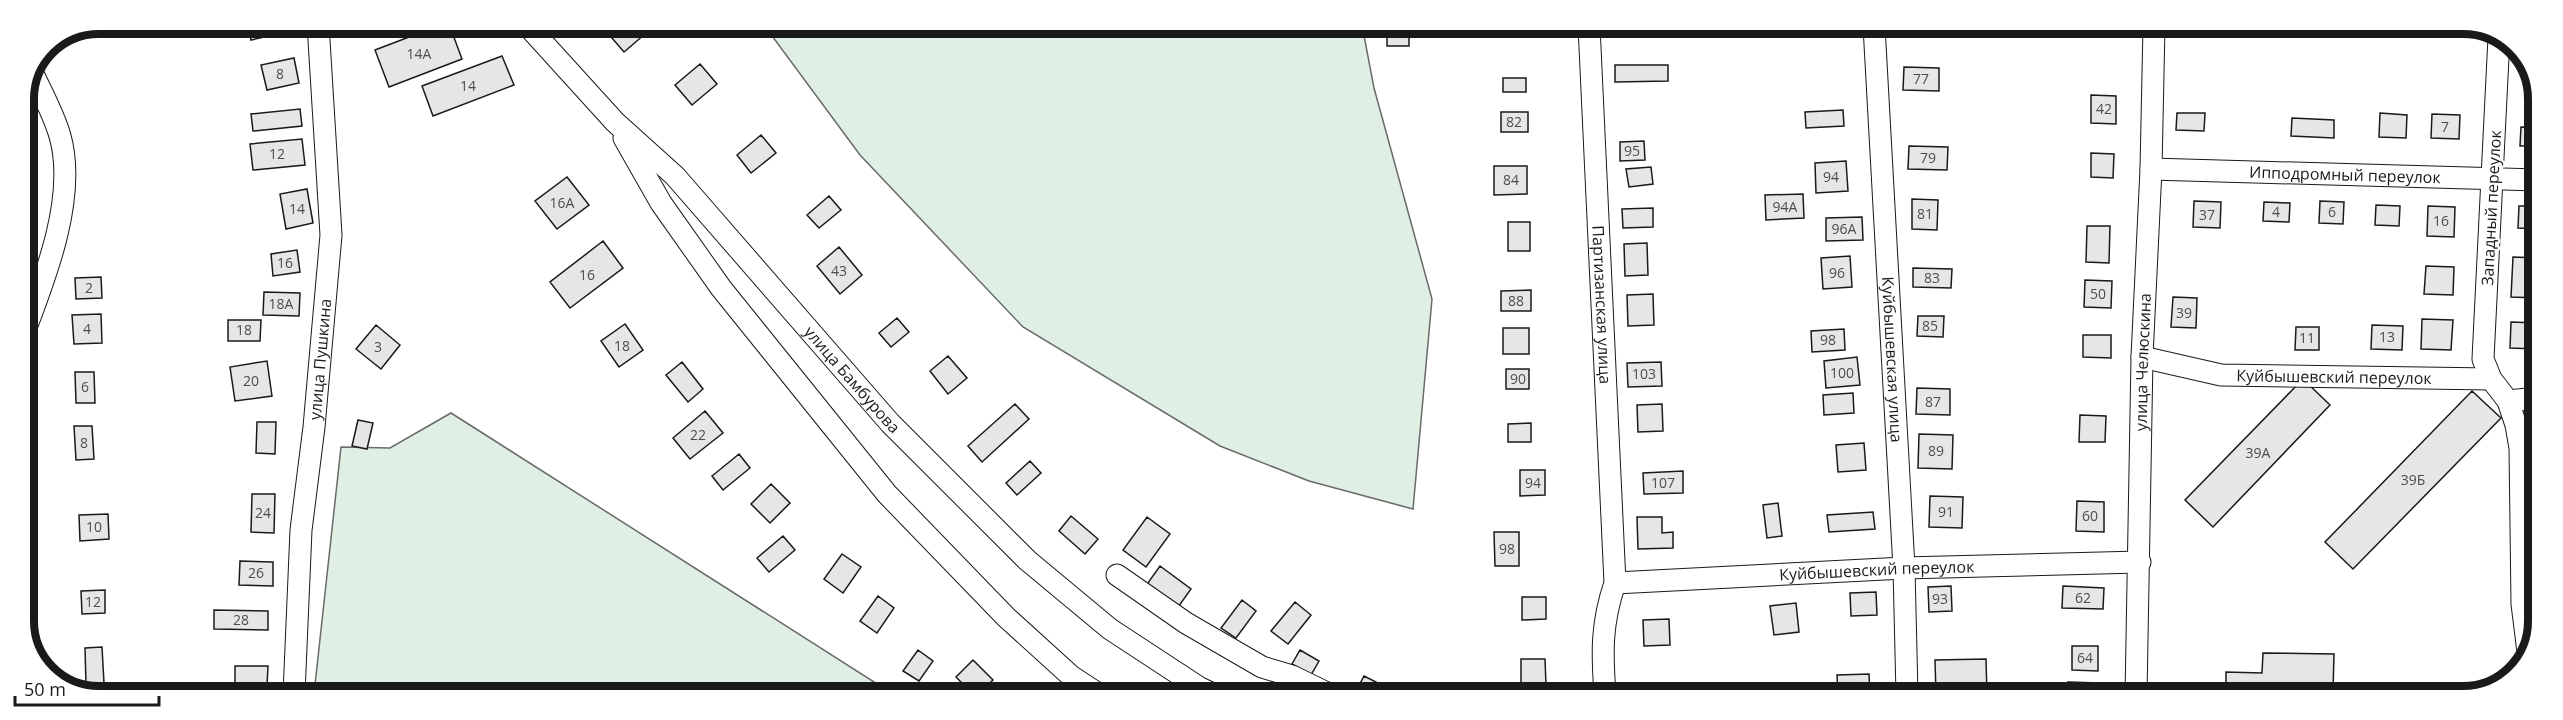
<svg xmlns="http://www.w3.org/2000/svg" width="2563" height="720" viewBox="0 0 2563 720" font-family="'Open Sans',sans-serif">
<rect width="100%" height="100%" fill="#fff"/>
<path fill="#e0efe3" stroke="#6a6a6a" stroke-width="1.5" d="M764,25H1362L1374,88L1432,299L1413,509L1309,481L1220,446L1023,327L860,155Z
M451,413L893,694H314L341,447L390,448Z"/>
<path fill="#e6e6e6" stroke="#1a1a1a" stroke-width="1.5" d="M247,24H290L292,31L251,40Z
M443,24H449L462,59L389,87L375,50Z
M613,25H637L645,34L624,52L606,31Z
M1387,25H1409V46H1387Z
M1502,25H1525V35H1502Z
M1724,26H1745V37H1724Z
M502,56L514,85L433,116L422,86Z
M294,58L299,83L267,90L261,65Z
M700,64L717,84L692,105L675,85Z
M1615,65H1668V81L1615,82Z
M1904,67L1939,68V91L1903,90Z
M1503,78H1526V92H1503Z
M2091,95L2116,96V124L2091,123Z
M300,109L302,126L253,131L251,114Z
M1843,110L1844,126L1806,128L1805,112Z
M1501,112H1528V132H1501Z
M2177,113H2205L2204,131L2176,130Z
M2380,113L2407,115L2406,138L2379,137Z
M2432,114L2460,115L2459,139L2431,138Z
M2292,118L2334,120V138L2291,136Z
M2521,127L2539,128V146H2520Z
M761,135L776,153L751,173L737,155Z
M302,139L305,165L253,170L250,144Z
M1644,141L1645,160L1620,161V142Z
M1909,146L1948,147L1947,170L1908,169Z
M2091,153L2114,154L2113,178L2091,177Z
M1846,161L1848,191L1816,193L1815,163Z
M1494,166H1527V194L1494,195Z
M1651,167L1653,184L1629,187L1626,169Z
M567,177L589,205L557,229L535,201Z
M307,189L313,223L286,229L280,194Z
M1803,194L1804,218L1766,220L1765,195Z
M829,196L841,210L819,228L807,215Z
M1912,199L1938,200L1937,230L1912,229Z
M2194,201L2221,202L2220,228L2193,227Z
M2320,201L2344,202L2343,224L2319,223Z
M2264,202L2290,203L2289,222L2263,221Z
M2376,205L2400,206L2399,226L2375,225Z
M2428,206L2455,207L2454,237L2427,236Z
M2519,206H2538V229L2518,228Z
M1653,208V227L1623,228L1622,209Z
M1862,217L1863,240L1826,241V218Z
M1508,222H1530V251H1508Z
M2087,226H2110L2109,263L2086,262Z
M603,241L623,268L570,308L550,282Z
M1647,243L1648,275L1625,276L1624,244Z
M839,247L862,275L840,294L817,266Z
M297,250L300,272L273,276L271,254Z
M1850,256L1852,287L1823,289L1821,258Z
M2513,257L2538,258V298L2511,297Z
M2426,266L2454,267L2453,295L2424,294Z
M1913,268L1952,269L1951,288L1913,287Z
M101,277L102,298L76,299L75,278Z
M2085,280L2112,281L2111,308L2084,307Z
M1531,290V311H1501V291Z
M264,292L300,293L299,316L263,315Z
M1653,294L1654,325L1628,326L1627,295Z
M2173,297L2197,298L2196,328L2171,327Z
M101,314L102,343L74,344L72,315Z
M1918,316H1944L1943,337L1917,336Z
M897,318L909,332L891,347L879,333Z
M2422,319L2453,320L2451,350L2421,349Z
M228,320H261L260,341H228Z
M2511,322L2536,323L2535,349L2510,348Z
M625,324L643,350L619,367L601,341Z
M376,325L400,345L381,369L356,349Z
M2372,325L2403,326L2402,350L2371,349Z
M2296,327H2319V350H2295Z
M1503,328H1529V354H1503Z
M1844,329L1845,350L1812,352L1811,331Z
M2083,335H2111V358L2083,357Z
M948,356L967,378L948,394L930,371Z
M1857,357L1860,385L1826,388L1824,361Z
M267,361L272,396L235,401L230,367Z
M682,362L703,389L688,402L666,375Z
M1661,362L1662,386L1628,387L1627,363Z
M1506,369H1529V389H1506Z
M75,372H94L95,403H76Z
M2303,379L2330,405L2213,527L2185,500Z
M1917,388L1950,389V415L1916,414Z
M2472,391L2501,418L2353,569L2325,542Z
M1853,393L1854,413L1824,415L1823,395Z
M1015,404L1029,419L982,462L968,446Z
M1662,404L1663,431L1638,432L1637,405Z
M705,411L723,433L690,459L673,438Z
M2080,415L2106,416L2105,442H2079Z
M358,420L373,423L367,449L352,446Z
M257,422H276L275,454L256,453Z
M1531,423V442H1508V424Z
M74,426H92L94,459L76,460Z
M1919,434L1953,435L1952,469L1918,468Z
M1864,443L1866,470L1838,472L1836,445Z
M739,454L750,468L723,490L712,476Z
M1030,461L1041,473L1017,495L1006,483Z
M1520,470H1545V495L1520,496Z
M1683,471V493L1644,494L1643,473Z
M771,484L790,503L770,523L751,504Z
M252,494H275L274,533L251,532Z
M1930,496L1963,497L1962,528L1929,527Z
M2077,501L2104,502V532L2076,531Z
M1778,503L1782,536L1767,538L1763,505Z
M1873,512L1875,529L1829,532L1827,515Z
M108,514L109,539L80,541L79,515Z
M1071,516L1098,539L1085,554L1059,531Z
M1147,517L1170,534L1146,567L1123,550Z
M1637,517H1662V533L1673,532V548L1638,549Z
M1494,532H1519V566H1495Z
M783,536L795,550L769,572L757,558Z
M842,554L861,567L843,593L824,579Z
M240,561L273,562V586L239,585Z
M1160,566L1191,589L1176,610L1145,587Z
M1951,586L1952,611L1929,612L1928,587Z
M2063,586L2104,588L2103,609L2062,608Z
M105,590V613L82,614L81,591Z
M1876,592L1877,615L1851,616L1850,593Z
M878,596L894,608L877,633L860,621Z
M1522,597H1546V619L1522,620Z
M1242,600L1256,611L1236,638L1221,628Z
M1295,602L1311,615L1288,644L1271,631Z
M1796,603L1799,632L1774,635L1770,606Z
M214,610L268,611V630L214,629Z
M1669,619L1670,645L1644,646L1643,620Z
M2072,646H2098V671L2072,670Z
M102,647L104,683L86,684L85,648Z
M918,650L933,661L919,681L903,671Z
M1300,650L1319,661L1311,675L1292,664Z
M2263,653L2334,654L2333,691L2266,690V696H2226V672L2262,673Z
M1521,659H1545L1546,685H1521Z
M1986,659L1987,695H1936L1935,660Z
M973,660L993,680L978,694H973L956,677Z
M235,666H268L267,686L235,685Z
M1869,674L1870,695H1838L1837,675Z
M1364,676L1380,684L1375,695H1354Z
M2068,682L2099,683L2098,696H2067Z"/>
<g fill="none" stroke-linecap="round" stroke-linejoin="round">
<defs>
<g id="minor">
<path id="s1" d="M526,24L615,122L675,176L890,423L1027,560L1110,629L1200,688L1215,695"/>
<path id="s2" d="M1589,26L1615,583C1601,624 1602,653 1605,695"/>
<path id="s3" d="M1874,26L1904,568L1907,695"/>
<path d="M2499,37L2483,359L2491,379L2508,401L2516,425L2520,448L2522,604L2528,652"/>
<path d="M624,138L661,203L721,288L887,494L1006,617L1071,676L1100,695"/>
<path id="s4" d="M2151,169L2538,180"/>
<path d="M24,333C46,276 77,196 60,136C54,115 43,95 34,76"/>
<path id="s5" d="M2142,357L2221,375L2491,379"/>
<path d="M2508,401L2538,398"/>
<path d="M1117,575L1186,623L1262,667L1292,676L1331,695"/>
<path id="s6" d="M1615,583L1904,568L2140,562"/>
<path id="s7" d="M294,694L301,530L314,427L331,235L318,24"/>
<path id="s8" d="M2136,696L2142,357L2151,169L2154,26"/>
</g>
</defs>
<use href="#minor" stroke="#1a1a1a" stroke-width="23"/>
<use href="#minor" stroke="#fff" stroke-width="21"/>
</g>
<g text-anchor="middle" stroke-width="4.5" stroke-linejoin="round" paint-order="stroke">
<g font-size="14" fill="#4d4d4d">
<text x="419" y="59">14А</text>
<text x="280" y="79">8</text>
<text x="1921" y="84">77</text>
<text x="468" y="91">14</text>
<text x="2104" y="114">42</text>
<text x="1514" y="127">82</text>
<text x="2445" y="132">7</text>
<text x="1632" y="156">95</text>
<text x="277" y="159">12</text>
<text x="1928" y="163">79</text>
<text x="1831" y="182">94</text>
<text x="1511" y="185">84</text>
<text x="562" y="208">16А</text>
<text x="1785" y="212">94А</text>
<text x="297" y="214">14</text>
<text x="2276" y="217">4</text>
<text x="2332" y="217">6</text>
<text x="1925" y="219">81</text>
<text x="2207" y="220">37</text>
<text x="2441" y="226">16</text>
<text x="1844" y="234">96А</text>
<text x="285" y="268">16</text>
<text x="839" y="276">43</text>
<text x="1837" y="278">96</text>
<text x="587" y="280">16</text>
<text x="1932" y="283">83</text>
<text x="89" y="293">2</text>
<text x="2098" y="299">50</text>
<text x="1516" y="306">88</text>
<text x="281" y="309">18А</text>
<text x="2184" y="318">39</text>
<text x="1930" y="331">85</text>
<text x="87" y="334">4</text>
<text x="244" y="335">18</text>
<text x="2387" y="342">13</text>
<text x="2307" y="343">11</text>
<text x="1828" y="345">98</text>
<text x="622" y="351">18</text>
<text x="378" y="352">3</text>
<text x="1842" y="378">100</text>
<text x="1644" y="379">103</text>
<text x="1518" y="384">90</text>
<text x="251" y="386">20</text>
<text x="85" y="392">6</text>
<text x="1933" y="407">87</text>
<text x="698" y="440">22</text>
<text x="84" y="448">8</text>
<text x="1936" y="456">89</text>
<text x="2258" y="458">39А</text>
<text x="2413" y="485">39Б</text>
<text x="1533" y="488">94</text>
<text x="1663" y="488">107</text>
<text x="1946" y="517">91</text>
<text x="263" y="518">24</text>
<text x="2090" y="521">60</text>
<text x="94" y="532">10</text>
<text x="1507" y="554">98</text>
<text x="256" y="578">26</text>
<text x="2083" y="603">62</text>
<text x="1940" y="604">93</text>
<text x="93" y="607">12</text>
<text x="241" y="625">28</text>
<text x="2085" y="663">64</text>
</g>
<g font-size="16" fill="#1a1a1a" stroke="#fff">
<text dy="6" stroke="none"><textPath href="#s4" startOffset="194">Ипподромный переулок</textPath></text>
<text transform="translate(2491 208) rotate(-87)" y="6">Западный переулок</text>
<text dy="6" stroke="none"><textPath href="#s2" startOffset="279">Партизанская улица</textPath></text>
<text dy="6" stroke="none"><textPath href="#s7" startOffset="336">улица Пушкина</textPath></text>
<text dy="6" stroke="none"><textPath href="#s3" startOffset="334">Куйбышевская улица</textPath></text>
<text dy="6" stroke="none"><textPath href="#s8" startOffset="334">улица Челюскина</textPath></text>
<text dy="6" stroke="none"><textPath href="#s5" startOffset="194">Куйбышевский переулок</textPath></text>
<text dy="6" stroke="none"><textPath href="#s1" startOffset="483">улица Бамбурова</textPath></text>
<text dy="6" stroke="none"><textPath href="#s6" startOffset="262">Куйбышевский переулок</textPath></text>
</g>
</g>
<path d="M0 0H2563V720H0ZM99 34H2463A65 65 0 0 1 2528 99V621A65 65 0 0 1 2463 686H99A65 65 0 0 1 34 621V99A65 65 0 0 1 99 34Z" fill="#fff" fill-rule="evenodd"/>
<path fill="none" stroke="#1a1a1a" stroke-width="8" d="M99 34H2463A65 65 0 0 1 2528 99V621A65 65 0 0 1 2463 686H99A65 65 0 0 1 34 621V99A65 65 0 0 1 99 34Z"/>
<path d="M15 696v9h144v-9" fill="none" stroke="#1a1a1a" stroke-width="3"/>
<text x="24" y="696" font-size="18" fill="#1a1a1a" stroke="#ffffff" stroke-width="4.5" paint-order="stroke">50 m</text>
</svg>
